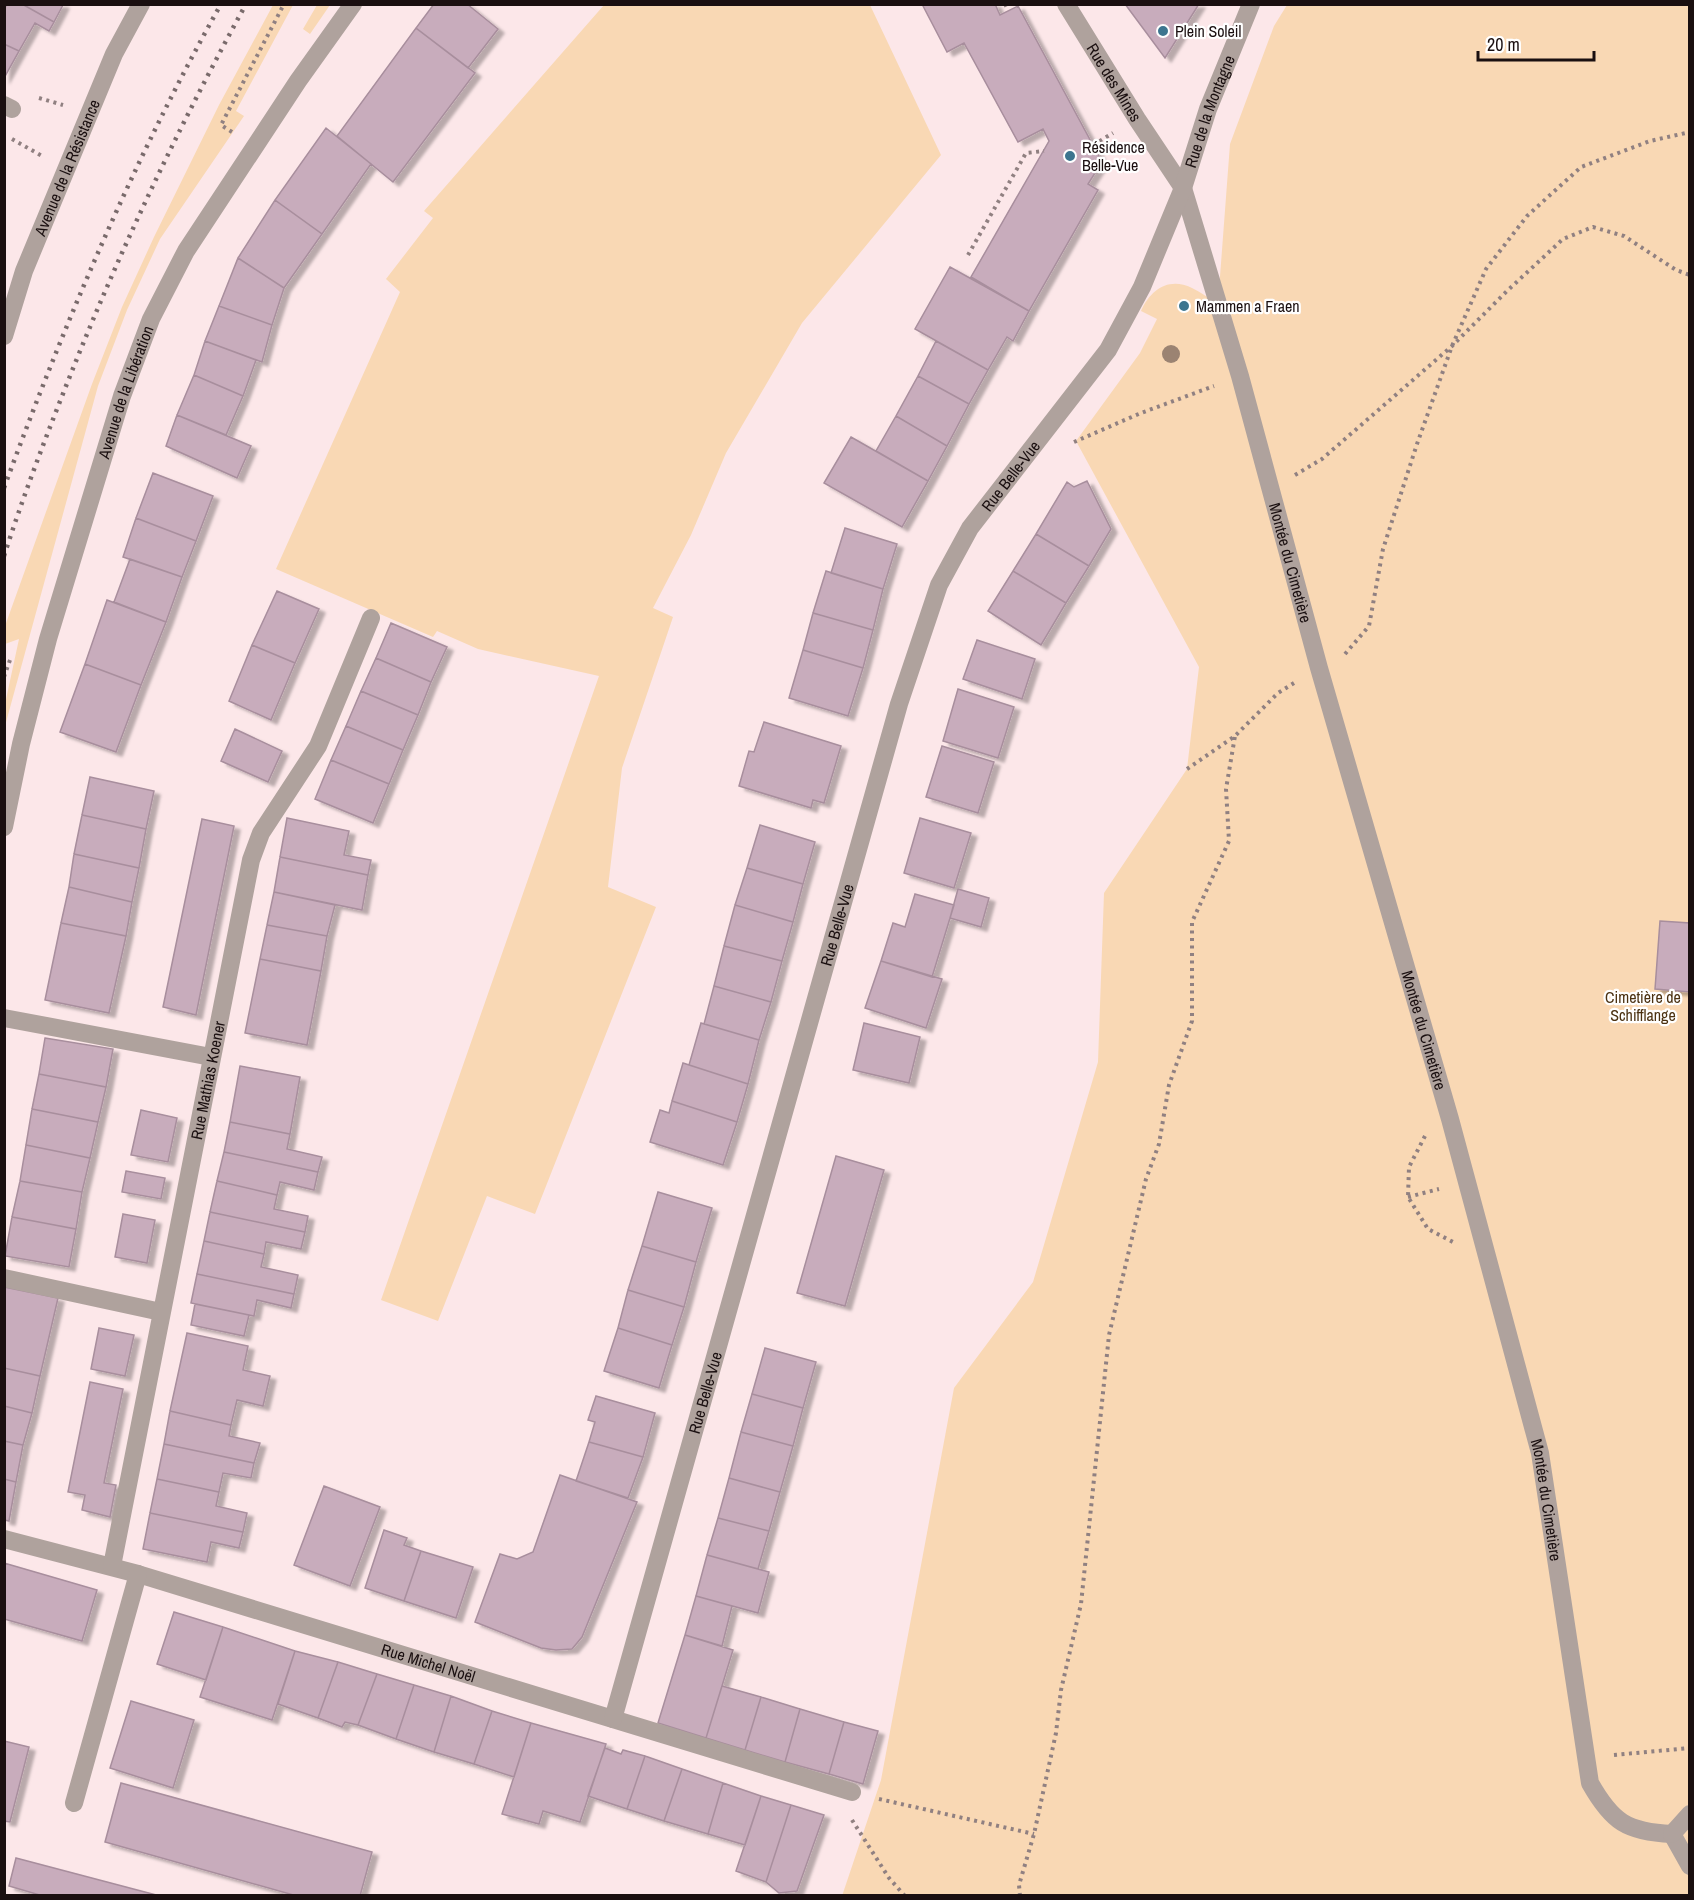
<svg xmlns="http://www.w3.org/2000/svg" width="1694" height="1900" viewBox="0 0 1694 1900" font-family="'Archivo Narrow',sans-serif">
<defs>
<filter id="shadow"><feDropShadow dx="6" dy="4" stdDeviation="1.5" flood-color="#0004"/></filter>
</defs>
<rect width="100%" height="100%" fill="#fce7e9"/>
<path fill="#f9d8b4" d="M273,5H293L236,111L244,116L160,239L127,310L98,386L5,726V704L19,639L5,644V626L92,384L122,307L154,237L219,105Z
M317,5H330L310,34L303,29Z
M604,5H870L941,155L802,323L726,453L691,535L653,608L673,617L622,768L608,887L656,907L535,1214L487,1196L438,1321L381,1300L599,676L478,649L437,631L433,637L276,569L400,292L386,279L433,218L424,211Z
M1287,5H1689V1895L842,1896L881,1780L954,1388L1033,1282L1098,1062L1104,893L1187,769L1199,667L1076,441L1140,353L1157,319L1141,311C1151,289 1169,277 1192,288C1201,292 1209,299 1218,303L1230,144L1274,26Z"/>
<path fill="#c8acbc" stroke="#a88e9d" stroke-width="1.5" filter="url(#shadow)" d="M7,4H22L54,22L49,31L35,23L19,51L4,44V10Z
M22,4H62L63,5L54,22Z
M434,4H467L498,29L468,68L416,28Z
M922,4H995L1000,15L1018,6L1102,162L1088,184L1098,190L1029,311L971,277L1049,141L1043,129L1018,142L964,43L947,52Z
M1125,4H1199L1165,58Z
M416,28L475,73L393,182L337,136Z
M4,44L19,51L4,78Z
M326,128L371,164L322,234L275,200Z
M275,200L322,234L284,288L238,258Z
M238,258L284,288L272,325L219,306Z
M950,267L1029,311L1013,341L1007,337L988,370L915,329Z
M219,306L272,325L262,362L205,341Z
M205,341L256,360L243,396L194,375Z
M936,341L988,370L969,404L918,376Z
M194,375L243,396L226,435L177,415Z
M918,376L969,404L947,446L896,416Z
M177,415L251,446L237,478L166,446Z
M896,416L947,446L928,481L876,451Z
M851,437L928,481L902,527L824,483Z
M153,473L213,496L196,541L136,518Z
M1087,481L1111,529L1089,566L1036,534L1067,482L1074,487Z
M136,518L196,541L182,577L123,557Z
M845,528L897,544L883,589L831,573Z
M1036,534L1089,566L1066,603L1013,571Z
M130,559L182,577L166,622L114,602Z
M826,571L883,589L873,630L813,613Z
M1013,571L1066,603L1041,645L988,611Z
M277,591L319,609L295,663L252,645Z
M107,600L166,622L141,685L85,664Z
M813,613L873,630L863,668L803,650Z
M391,623L447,647L431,682L376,658Z
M977,640L1035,659L1022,699L963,679Z
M252,645L295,663L271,720L229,701Z
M803,650L863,668L848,716L789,698Z
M376,658L431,682L418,715L361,691Z
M85,664L141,685L116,752L60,732Z
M958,689L1014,707L998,758L943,741Z
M361,691L418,715L403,750L346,726Z
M764,722L841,746L824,803L813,800L811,808L739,786L749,751L754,752Z
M346,726L403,750L389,784L331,760Z
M235,729L282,751L268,782L221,761Z
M942,746L994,762L978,813L926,797Z
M331,760L389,784L373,823L315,799Z
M90,777L154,791L146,829L82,815Z
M82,815L146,829L139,868L74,854Z
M287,818L349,831L344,855L371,860L368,875L280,857Z
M920,818L971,833L954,888L904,873Z
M202,819L234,826L196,1015L163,1007Z
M760,825L815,842L803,884L747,868Z
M74,854L139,868L132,902L69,887Z
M280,857L368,875L362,910L274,892Z
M747,868L803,884L793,922L735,905Z
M69,887L132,902L126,936L61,923Z
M958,889L989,898L981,927L950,918Z
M274,892L335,905L327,936L267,925Z
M915,894L954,905L932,977L881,961L893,923L905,927Z
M735,905L793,922L782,961L724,946Z
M1660,921L1690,923V992L1655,989Z
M61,923L126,936L109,1013L45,1000Z
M267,925L327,936L321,971L260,959Z
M724,946L782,961L771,1002L714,986Z
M260,959L321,971L307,1045L245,1033Z
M881,961L942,979L926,1028L865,1008Z
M714,986L771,1002L759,1040L704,1024Z
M701,1023L759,1040L748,1084L689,1065Z
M864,1023L920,1037L909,1083L853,1070Z
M45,1038L113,1049L106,1087L39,1074Z
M683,1063L748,1084L737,1122L672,1101Z
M240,1066L300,1077L290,1134L230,1122Z
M39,1074L106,1087L98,1122L32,1109Z
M672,1101L737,1122L723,1165L650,1142L660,1110L669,1113Z
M32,1109L98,1122L90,1158L26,1145Z
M141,1110L177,1118L168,1162L131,1155Z
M230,1122L290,1134L287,1149L322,1157L318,1172L224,1152Z
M26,1145L90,1158L82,1192L20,1181Z
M224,1152L318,1172L314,1190L280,1182L277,1195L217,1181Z
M836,1156L884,1170L845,1306L797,1293Z
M126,1171L165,1178L161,1199L122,1192Z
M20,1181L82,1192L76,1229L12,1217Z
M217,1181L277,1195L274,1209L308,1216L305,1232L210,1212Z
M658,1192L712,1208L696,1262L642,1246Z
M210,1212L305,1232L301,1249L266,1242L264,1254L204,1241Z
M123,1214L155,1220L147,1263L115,1257Z
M12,1217L76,1229L69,1267L5,1256Z
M204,1241L264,1254L261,1267L298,1275L294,1294L197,1274Z
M642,1246L696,1262L684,1307L628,1290Z
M197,1274L294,1294L291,1308L257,1300L254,1316L191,1303Z
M4,1287L58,1298L40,1376L4,1368Z
M628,1290L684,1307L672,1345L618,1328Z
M195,1304L249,1315L244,1336L191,1325Z
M99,1328L134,1335L125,1376L91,1369Z
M618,1328L672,1345L659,1388L604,1371Z
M187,1333L248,1346L243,1370L270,1376L263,1406L237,1400L231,1425L170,1411Z
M765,1348L816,1362L803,1408L752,1394Z
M4,1368L40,1376L32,1413L4,1406Z
M90,1382L123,1389L104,1483L116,1485L110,1517L82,1510L85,1495L68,1492Z
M752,1394L803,1408L793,1446L741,1432Z
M596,1396L655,1413L643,1457L589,1442L595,1422L588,1420Z
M4,1406L32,1413L23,1445L4,1441Z
M170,1411L231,1425L229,1436L260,1443L254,1463L164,1444Z
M741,1432L793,1446L780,1492L729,1478Z
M4,1441L23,1445L16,1482L4,1479Z
M589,1442L643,1457L628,1498L576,1481Z
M164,1444L254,1463L251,1478L223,1473L219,1492L157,1479Z
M560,1475L637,1502L582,1637L572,1649L556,1650L541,1648L475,1622L500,1554L517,1559L533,1552Z
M729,1478L780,1492L769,1531L718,1518Z
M4,1479L16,1482L9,1521L4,1520Z
M157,1479L219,1492L216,1506L247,1513L243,1532L150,1513Z
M324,1486L380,1507L350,1586L294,1565Z
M150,1513L243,1532L239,1548L211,1542L207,1562L143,1549Z
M718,1518L769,1531L758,1569L707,1555Z
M384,1530L407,1538L404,1545L421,1551L404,1601L365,1588Z
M421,1551L473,1567L456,1618L404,1601Z
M707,1555L769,1572L758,1613L696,1596Z
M4,1563L97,1590L82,1641L4,1619Z
M696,1596L732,1606L722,1646L685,1635Z
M174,1612L223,1627L206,1680L157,1664Z
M223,1627L295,1651L272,1720L200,1697Z
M685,1635L733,1650L706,1738L658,1723Z
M295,1651L338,1662L318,1718L278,1704Z
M338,1662L377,1674L358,1725L345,1722L342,1727L318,1718Z
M377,1674L414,1685L396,1739L358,1725Z
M414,1685L451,1696L434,1752L396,1739Z
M722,1686L761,1697L745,1750L706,1738Z
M451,1696L492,1711L474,1764L434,1752Z
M761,1697L800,1709L785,1762L745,1750Z
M131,1701L194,1720L173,1788L110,1768Z
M800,1709L844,1722L829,1774L785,1762Z
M492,1711L531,1723L514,1777L474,1764Z
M844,1722L878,1731L863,1784L829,1774Z
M531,1723L606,1744L580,1822L543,1811L539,1824L502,1814Z
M4,1741L29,1747L10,1822L4,1821Z
M605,1748L621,1754L623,1750L645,1756L627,1809L588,1796Z
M645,1756L682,1769L664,1821L627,1809Z
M682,1769L723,1783L708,1834L664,1821Z
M121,1783L372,1852L360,1896H297L105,1842Z
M723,1783L761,1796L745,1845L708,1834Z
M761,1796L791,1805L766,1882L736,1871Z
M791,1805L824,1815L797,1891L779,1893L766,1882Z
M16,1858L160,1896H43L9,1886Z"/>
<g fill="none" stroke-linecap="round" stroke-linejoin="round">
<path stroke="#908081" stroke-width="4" stroke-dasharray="3 4.5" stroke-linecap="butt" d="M1005,4L1008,10
M39,98L63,105
M232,132L221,125L284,4
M12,139L42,156
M1093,145L1113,133
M968,255L1026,153L1044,151
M1074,442L1141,413L1214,386
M1295,475L1322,459L1452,346L1507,291L1563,239L1593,227L1624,236L1676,270L1690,275
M1345,654L1369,626L1383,549L1417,444L1452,346L1486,269L1527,216L1581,167L1650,141L1690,132
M4,677L10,660
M1187,769L1235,736L1278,693L1294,683
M1425,1136L1409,1167L1408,1197L1428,1229L1453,1242
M1408,1197L1439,1189
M1614,1755L1690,1748
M879,1799L1034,1834
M852,1820L889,1878L905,1896
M1020,1896L1019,1885L1034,1834L1056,1733L1061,1690L1081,1604L1109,1335L1146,1179L1159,1144L1169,1085L1192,1021V922L1229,841L1226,789L1235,736"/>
<g stroke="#afa29d" stroke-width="18">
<path id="s1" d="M1066,4L1137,119L1183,188L1240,376L1319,668L1450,1119L1540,1453L1590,1783C1612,1822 1627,1832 1672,1834"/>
<path d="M4,105L12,109"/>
<path id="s2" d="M4,336L24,271L114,54L141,4"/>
<path id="s3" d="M4,827L21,744L48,639L122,396L151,319L186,251L298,81L353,4"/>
<path d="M4,1018L211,1057"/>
<path d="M4,1278L161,1312"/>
<path id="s4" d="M4,1539L138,1574L852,1792"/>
<path id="s5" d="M112,1566L251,860L261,833L318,746L371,618"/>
<path id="s6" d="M613,1719L899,704L939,585L970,528L1108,350L1142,287L1183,188L1208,109L1251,4"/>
<path d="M74,1803L138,1574"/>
<path d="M1672,1834L1690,1866"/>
<path d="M1672,1834L1690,1814"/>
</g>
<path stroke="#796a6b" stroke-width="4.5" stroke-dasharray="3 6" stroke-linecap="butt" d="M4,488C65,322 134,159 221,4
M4,556C23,497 45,439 68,381C119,252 179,126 246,4"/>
</g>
<circle fill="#9b8372" cx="1171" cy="354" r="9"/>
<g fill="#3c758f" stroke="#fff" stroke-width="2">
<circle cx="1163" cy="31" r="6"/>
<circle cx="1070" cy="156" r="6"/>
<circle cx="1184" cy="306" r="6"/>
</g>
<g text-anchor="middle" stroke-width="4.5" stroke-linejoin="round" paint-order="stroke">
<g font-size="16" fill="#1a0f10" stroke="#fff" text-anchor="start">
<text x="1175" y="37">Plein Soleil</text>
<text x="1082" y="153">Résidence<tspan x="1082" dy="18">Belle-Vue</tspan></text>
<text x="1196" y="312">Mammen a Fraen</text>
</g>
<g font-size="16" fill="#1a0f10" stroke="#fff">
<text dy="6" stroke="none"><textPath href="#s1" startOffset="92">Rue des Mines</textPath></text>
<text dy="6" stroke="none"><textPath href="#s6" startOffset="1730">Rue de la Montagne</textPath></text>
<text dy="6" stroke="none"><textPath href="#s2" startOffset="180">Avenue de la Résistance</textPath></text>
<text dy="6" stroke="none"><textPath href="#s3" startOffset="452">Avenue de la Libération</textPath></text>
<text dy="6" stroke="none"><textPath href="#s6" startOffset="1311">Rue Belle-Vue</textPath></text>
<text dy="6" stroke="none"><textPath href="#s1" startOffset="608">Montée du Cimetière</textPath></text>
<text dy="6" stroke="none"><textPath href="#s6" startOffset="825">Rue Belle-Vue</textPath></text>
<text dy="6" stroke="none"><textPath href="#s1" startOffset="1094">Montée du Cimetière</textPath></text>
<text dy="6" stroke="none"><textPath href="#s5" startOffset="495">Rue Mathias Koener</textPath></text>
<text dy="6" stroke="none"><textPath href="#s6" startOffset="339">Rue Belle-Vue</textPath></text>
<text dy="6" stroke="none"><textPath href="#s1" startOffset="1580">Montée du Cimetière</textPath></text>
<text dy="6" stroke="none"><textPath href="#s4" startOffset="442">Rue Michel Noël</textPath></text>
</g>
<g font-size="16" fill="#4b3111" stroke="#fff">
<text x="1643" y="1003">Cimetière de<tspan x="1643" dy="18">Schifflange</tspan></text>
</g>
</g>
<rect width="1694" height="1900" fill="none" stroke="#1a0f10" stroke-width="12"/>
<path d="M1478 51v9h116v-9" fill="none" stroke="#1a0f10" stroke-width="3"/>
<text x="1487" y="51" font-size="18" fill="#1a0f10" stroke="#ffffff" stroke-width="4.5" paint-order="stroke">20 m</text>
</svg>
